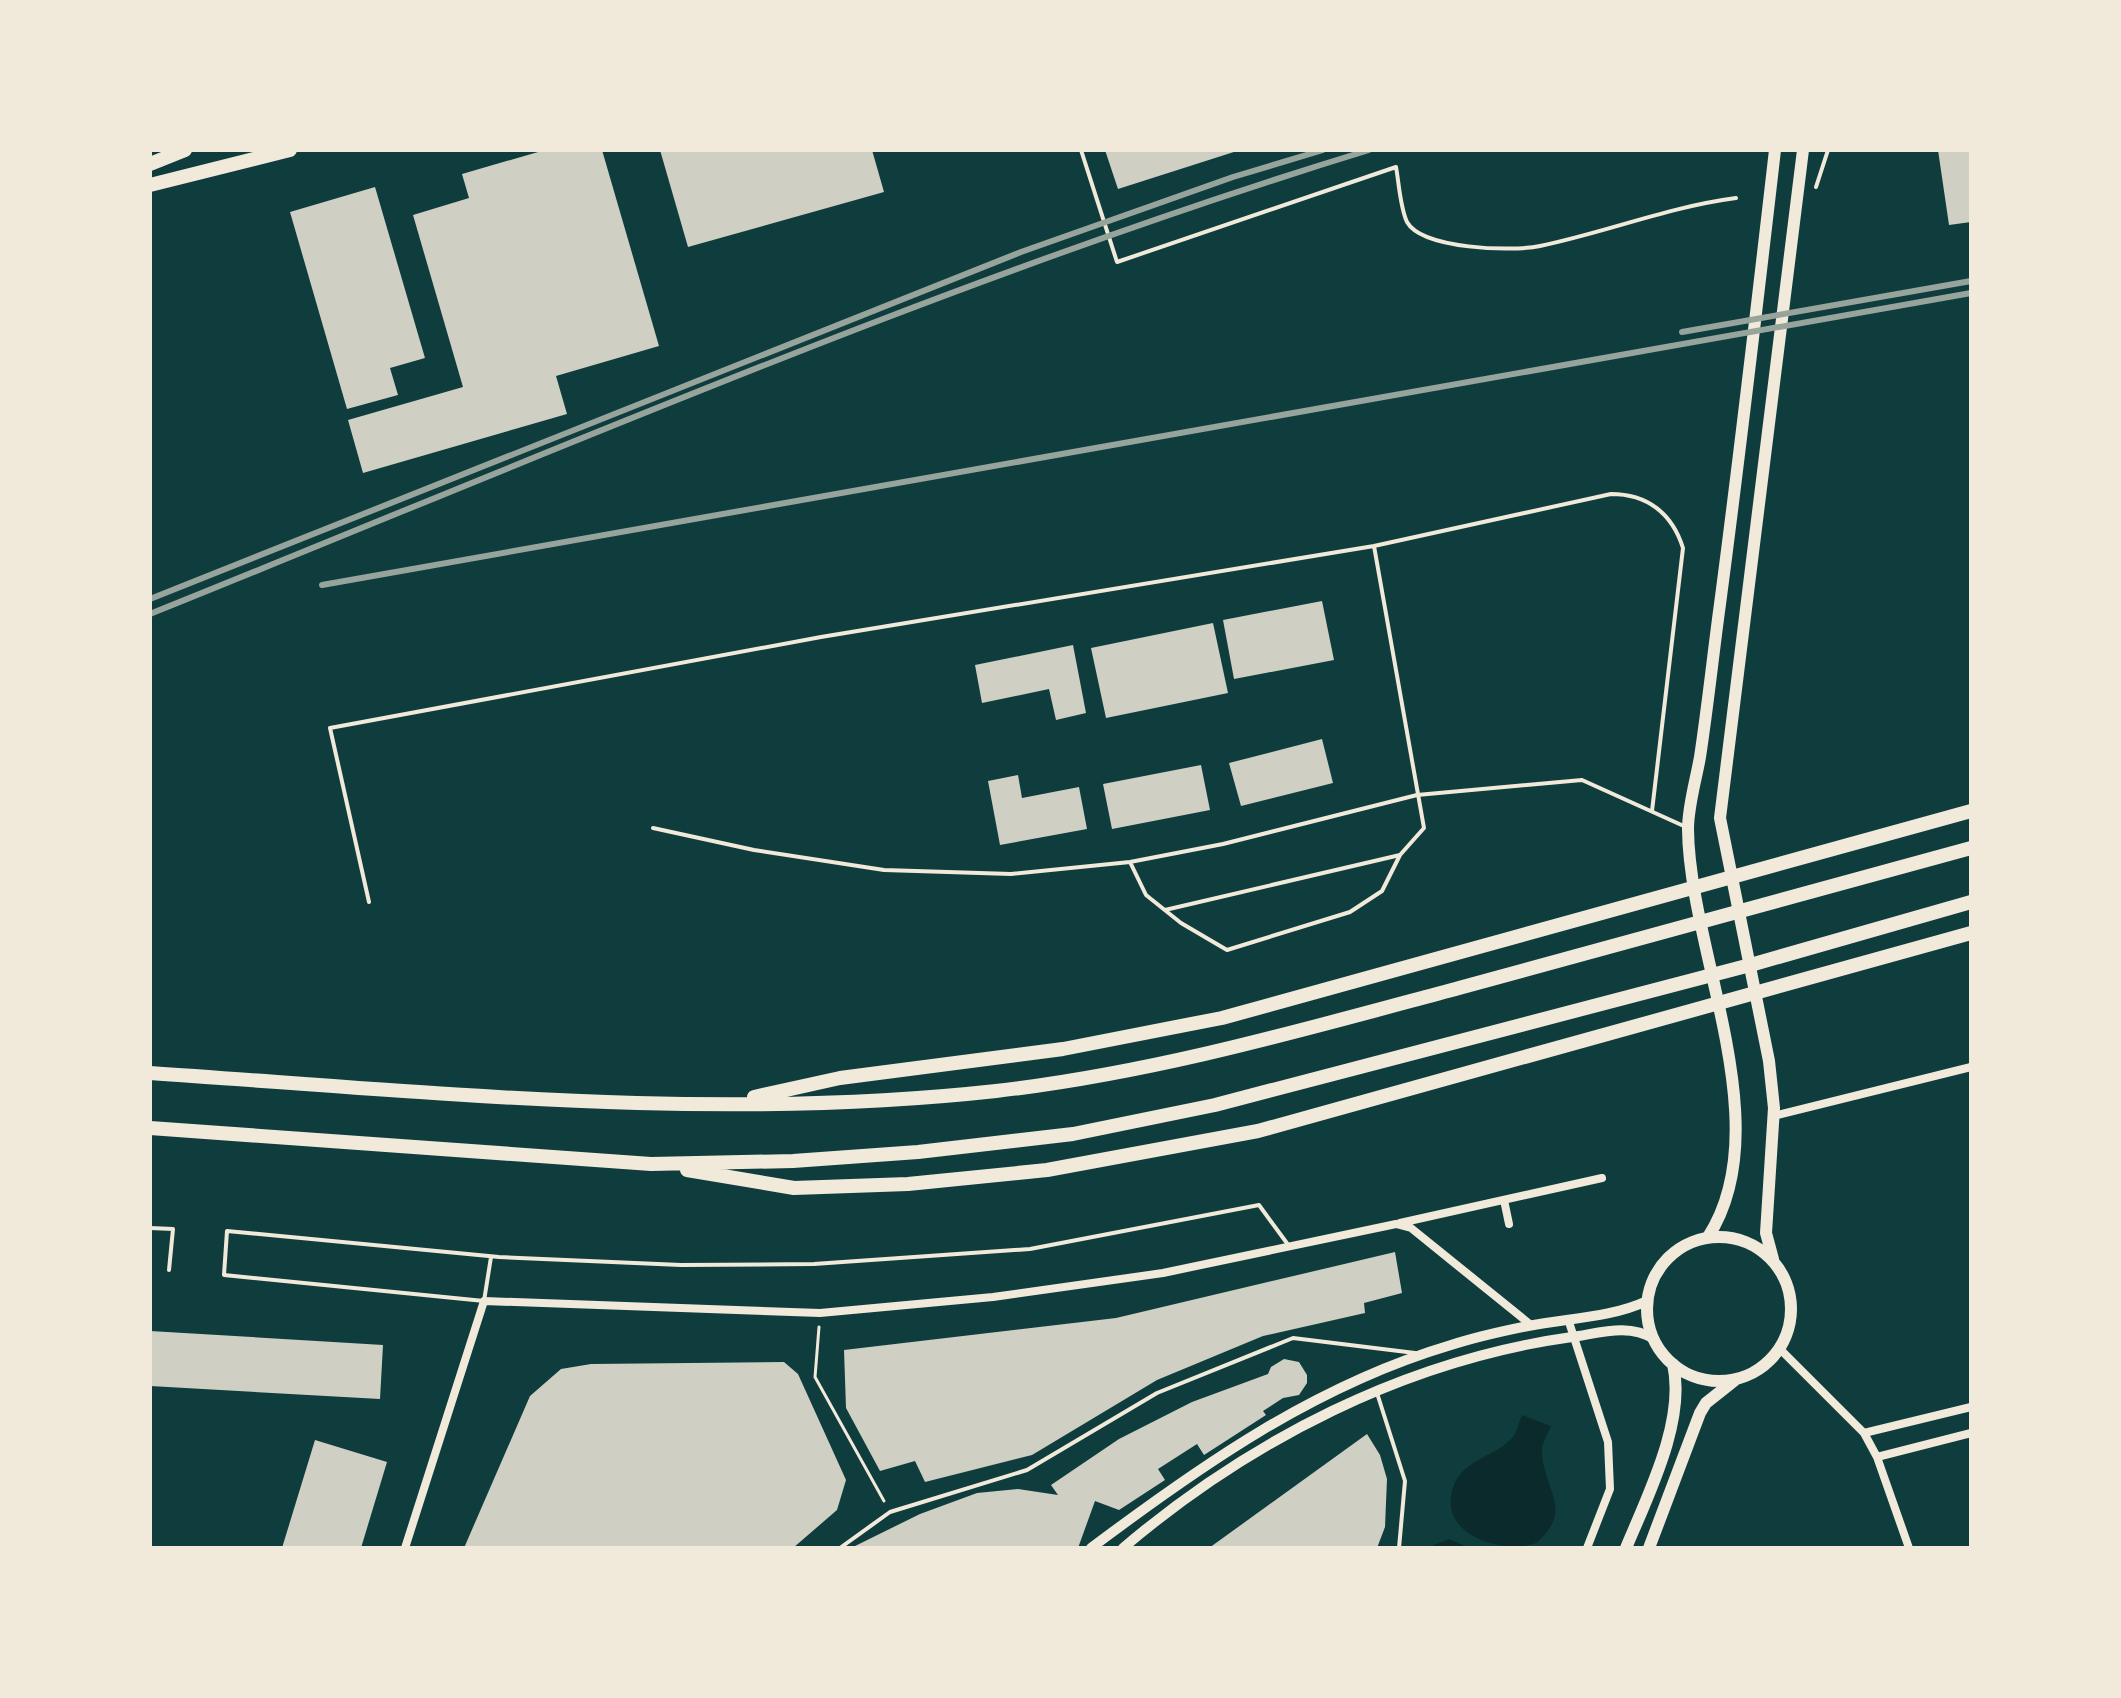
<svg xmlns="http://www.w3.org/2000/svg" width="2121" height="1698" viewBox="0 0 2121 1698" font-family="'DM Sans',sans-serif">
<rect width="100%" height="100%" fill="#0f3d3e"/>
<path fill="#0a2a2b" d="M1522,1415L1551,1426C1548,1433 1542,1443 1542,1450C1542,1489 1576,1509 1536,1543C1501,1555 1435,1534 1454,1485C1464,1459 1495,1457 1512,1438C1517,1433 1519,1422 1522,1415Z
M1449,1539L1470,1548H1427Z"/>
<path fill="#cfcfc3" d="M545,150H602L659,346L556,376L567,414L363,473L348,420L463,387L413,215L469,198L462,174Z
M660,150H872L884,192L688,247Z
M1105,150H1237V151L1118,189Z
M1938,150H1971V222L1949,225Z
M375,187L425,358L390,368L398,395L347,409L290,212Z
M1322,601L1334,660L1234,679L1223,620Z
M1213,623L1228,693L1106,718L1091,648Z
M1073,645L1086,713L1056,720L1049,689L982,703L975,665Z
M1322,739L1333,783L1241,806L1229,763Z
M1201,765L1210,810L1112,829L1103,784Z
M1018,775L1022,798L1079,787L1087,829L1000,845L988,781Z
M1395,1252L1402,1293L1364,1303L1365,1313L1263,1336L1157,1380L1032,1455L925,1482L915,1461L880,1471L846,1408L844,1350L1116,1318Z
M150,1331L383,1345L380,1399L150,1386Z
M1284,1359L1299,1362L1307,1375V1383L1299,1395L1283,1398L1263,1411L1266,1415L1204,1455L1197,1444L1158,1469L1165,1480L1119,1510L1095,1501L1078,1548H851L920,1514L977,1493L1018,1489L1058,1495L1051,1485L1119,1439L1192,1402L1268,1374L1271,1367Z
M784,1362L798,1374L846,1480L837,1510L793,1548H464L530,1396L561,1369L591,1364Z
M1367,1434L1380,1455L1387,1479L1385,1527L1377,1548H1209Z
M315,1440L387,1462L361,1548H282Z"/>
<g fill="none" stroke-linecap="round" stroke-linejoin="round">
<path stroke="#f1e9da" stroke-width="3" d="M819,1327L815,1377L884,1501"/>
<path stroke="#f1e9da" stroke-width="4" d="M1081,150L1117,262L1396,167C1399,183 1400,207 1407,222C1422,249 1512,252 1540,246C1607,232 1668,207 1736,198
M1816,187L1828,150
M653,828L754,850L884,870L1011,874L1130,862L1223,844L1417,795L1582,780L1686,827
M1130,862L1146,895L1181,923L1227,950L1350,912L1382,891L1400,855L1424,828L1374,546
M369,902L330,728L821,637L1374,546L1611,494C1647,494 1672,513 1683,548L1652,811
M1165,910L1400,855
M150,1228L173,1229L169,1270
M491,1257L484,1301L224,1275L227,1231L499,1257L681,1265L814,1264L1030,1249L1259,1205L1289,1246
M1377,1393L1405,1481L1399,1548
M840,1548L890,1512L1027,1470L1157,1393L1293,1338L1415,1353"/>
<path stroke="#f1e9da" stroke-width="8" d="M1773,1116L1971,1067
M1504,1200L1509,1224
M1400,1223L1602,1178
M1568,1319L1608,1442L1610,1489L1587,1548
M1780,1349L1864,1433L1877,1457L1909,1548
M1864,1433L1971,1407
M1877,1457L1971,1433
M405,1548L484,1301L820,1313L993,1297L1163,1273L1396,1224L1411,1228L1531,1325"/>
<path stroke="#f1e9da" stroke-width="10" d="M1091,1548C1203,1464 1316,1385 1451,1345C1476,1337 1503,1331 1528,1326C1568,1318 1610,1318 1647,1301
M1123,1548C1250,1440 1406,1360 1572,1337C1600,1333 1629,1323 1654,1339"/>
<path stroke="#f1e9da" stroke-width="12" d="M1708,1237C1780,1126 1689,951 1688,829C1688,806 1696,780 1700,757C1707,711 1712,665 1718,619C1739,463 1757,306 1775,150
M1647 1309a72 72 0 1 1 144 0a72 72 0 1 1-144 0Z
M1773,1259L1766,1233L1774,1108L1769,1061L1720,818L1803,150
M1626,1548C1648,1495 1686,1421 1673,1364
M1649,1548L1700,1413L1706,1403L1735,1380"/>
<path stroke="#f1e9da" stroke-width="14" d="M150,185L290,150"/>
<path stroke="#f1e9da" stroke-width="14" d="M150,164L185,150
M150,1073C431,1092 715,1122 996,1091C1154,1073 1306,1029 1459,988C1630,941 1800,895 1971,848
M754,1097L840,1078L1063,1049L1222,1018L1971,811
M150,1128L651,1164L793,1161L918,1152L1073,1134L1215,1105L1754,964L1971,902
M687,1170L794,1188L908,1184L1047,1170L1258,1131L1971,933"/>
<path stroke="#97a49c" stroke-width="6" d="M1682,332L1971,281
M322,585L1971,293
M150,599L1021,252L1233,177L1323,150
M150,614C553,452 953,277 1369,150"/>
</g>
<rect width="2121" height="1698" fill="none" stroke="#f1e9da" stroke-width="304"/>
</svg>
